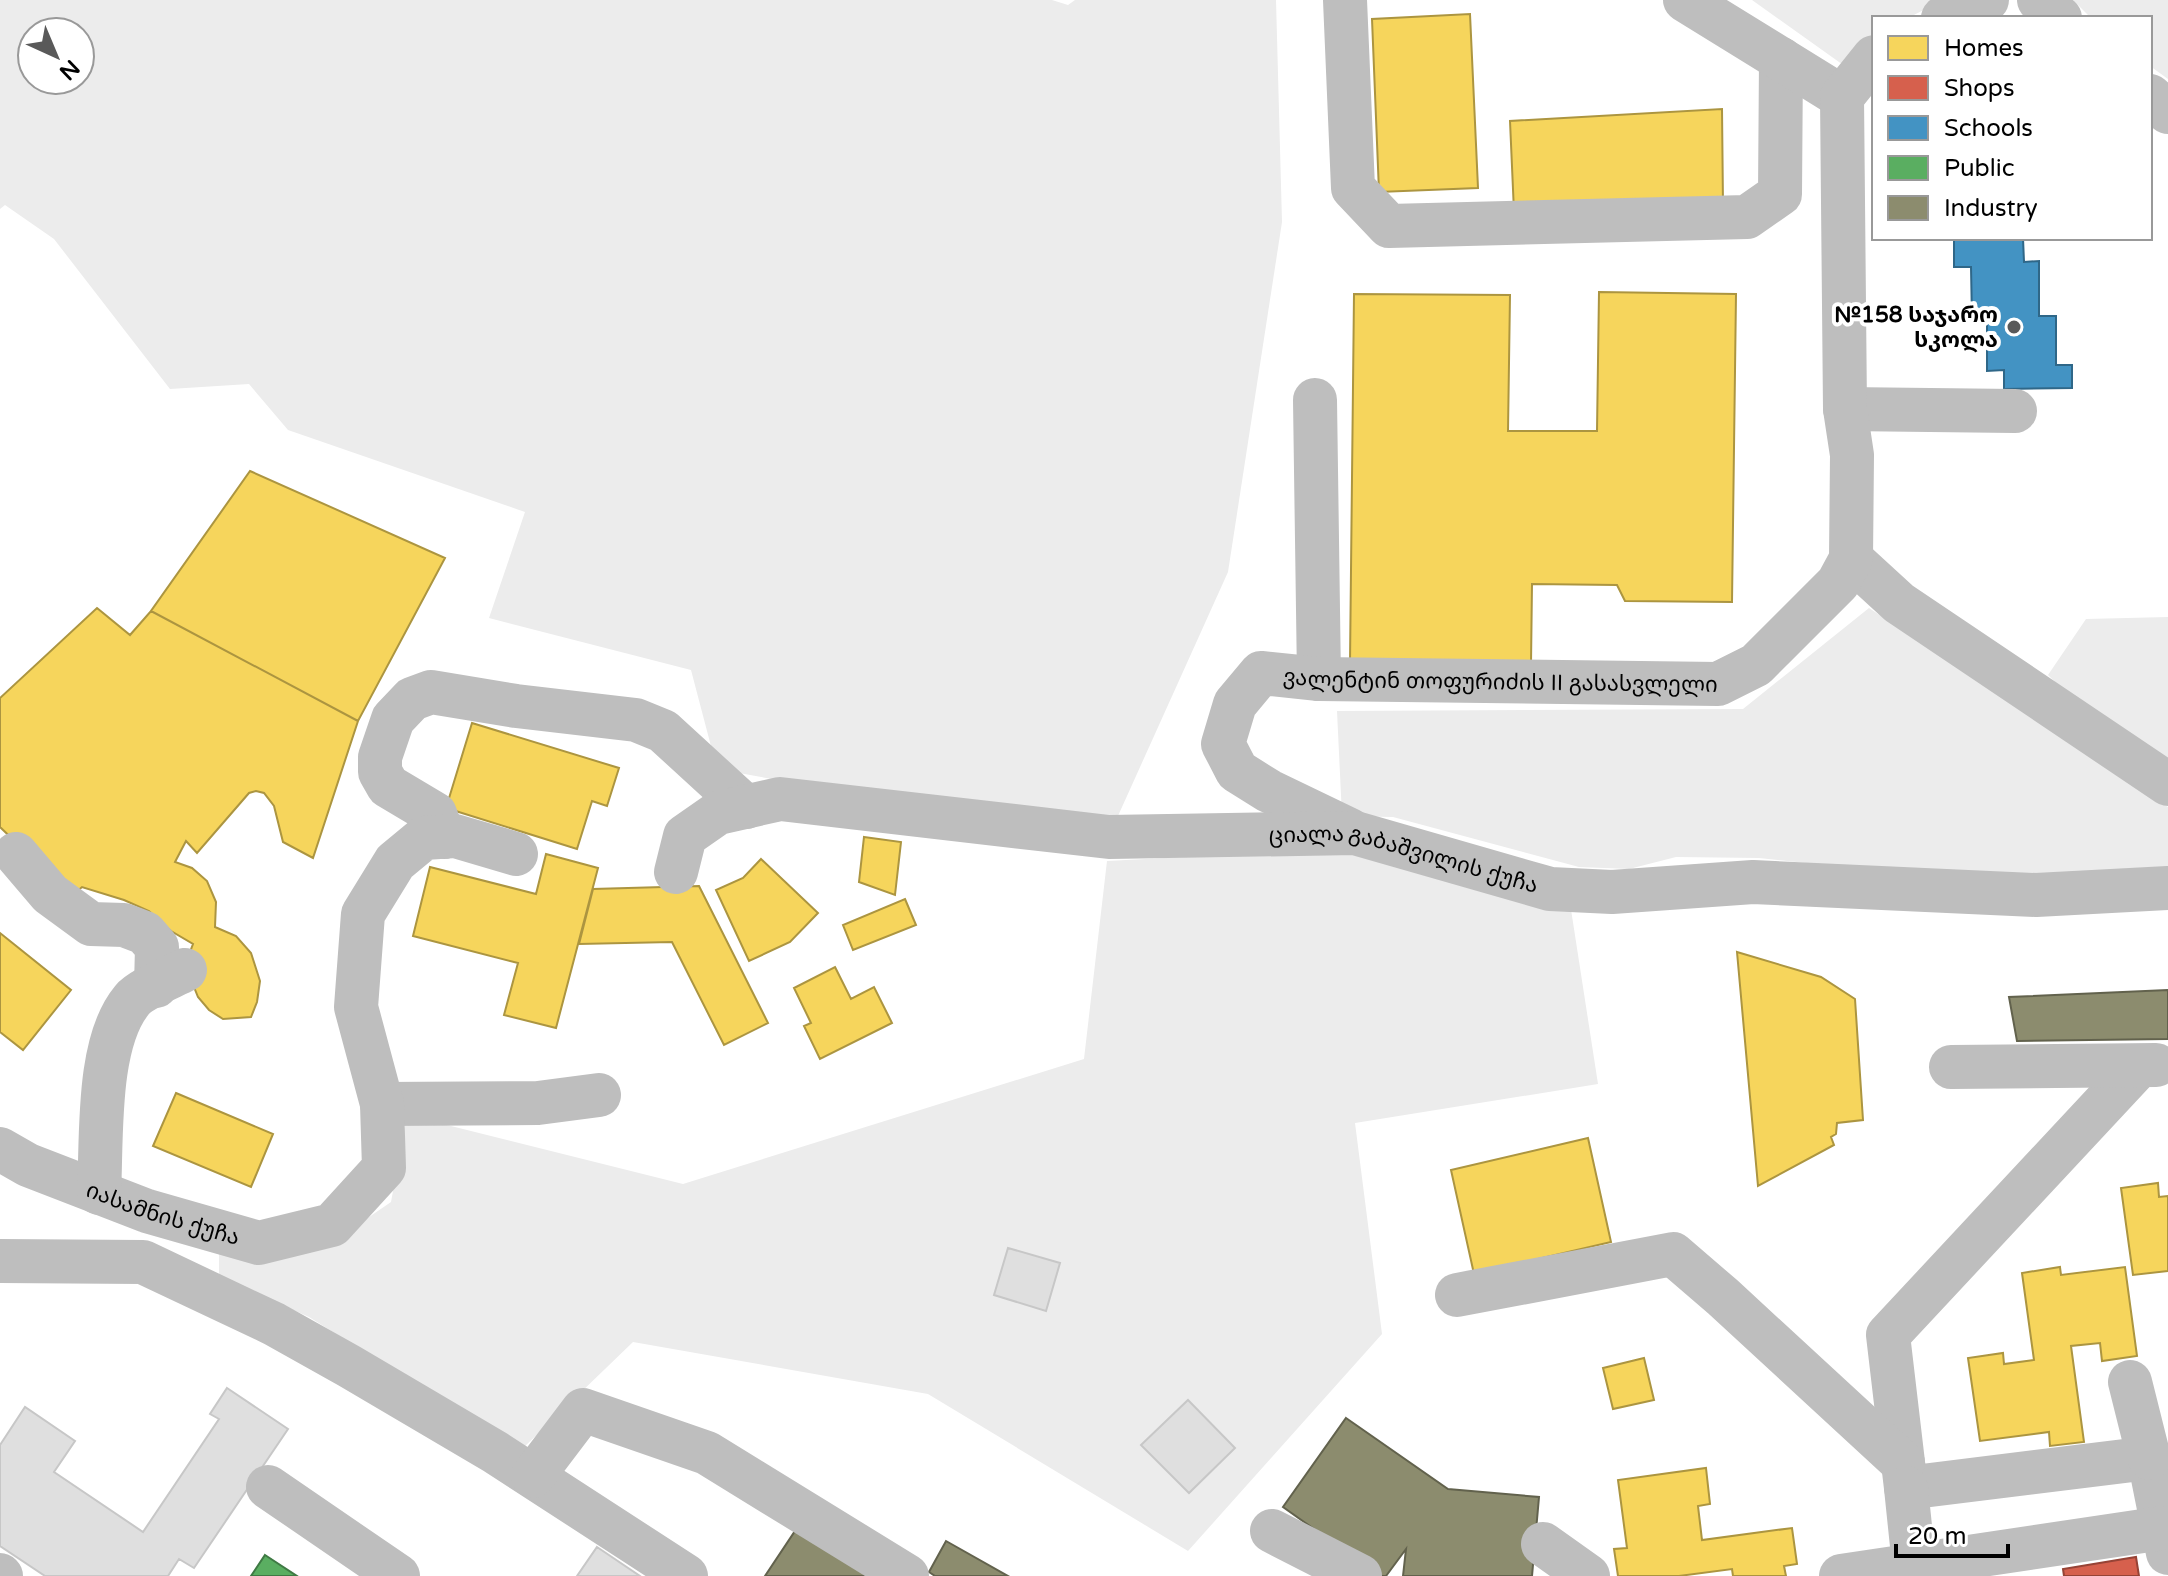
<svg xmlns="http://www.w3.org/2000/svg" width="2168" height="1576" viewBox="0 0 2168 1576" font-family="'Varela Round','Noto Sans Georgian',sans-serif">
<rect width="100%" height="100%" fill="#fff"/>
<path fill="#ececec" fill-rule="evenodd" d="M0,0H1052L1068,5L1075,0H1276L1282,222L1228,572L1113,827L844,792L717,769L691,670L489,618L525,512L288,430L249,384L170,389L54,239L5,205L0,209ZM32,32H80V80H32Z
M1752,0H1943L1908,18H1874V43L1846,67Z
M2073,0H2168V79L2150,66V18H2091Z
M1869,608L2168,807V875L1974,881L1759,858L1676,857L1629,869L1579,867L1393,817L1342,816L1337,711L1743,709Z
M2168,617V780L2118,744L2048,675L2086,619Z
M1337,849L1570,903L1598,1084L1355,1123L1382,1334L1188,1551L928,1394L633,1342L521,1450L309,1317L219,1277V1253L337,1239L391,1202L407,1115L683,1184L1084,1059L1107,861Z"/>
<path fill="#f6d55c" stroke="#ac9540" stroke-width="2" d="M1470,14L1478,188L1379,192L1372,19Z
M1722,109L1723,205L1514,212L1510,121Z
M1599,292L1736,294L1732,602L1625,601L1617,585L1532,584L1531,664L1350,662L1354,294L1510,295L1508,431H1597Z
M250,471L445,558L358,721L151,611Z
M97,608L130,635L151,611L358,721L313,858L283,842L274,806L264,793L256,791L249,793L197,853L186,841L175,862L192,868L207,881L216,902L215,927L236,936L251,953L260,981L257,1002L251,1017L223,1019L209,1010L198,997L192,982L190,952L193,944L171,931L149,911L124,900L82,887L72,896L0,827V698Z
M472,723L619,768L607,806L592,801L577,849L446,808Z
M864,837L901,842L895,895L859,882Z
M546,854L598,868L556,1028L504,1015L518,963L413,936L430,867L536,894Z
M761,859L818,913L790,942L749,961L716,890L743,878Z
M699,886L768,1023L724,1045L672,942L579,944L593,889Z
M905,899L916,925L853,950L843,925Z
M0,933L71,990L23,1050L0,1032Z
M1737,952L1821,977L1855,999L1863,1120L1837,1123L1836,1134L1831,1137L1834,1145L1758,1186Z
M835,967L851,999L874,987L892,1023L820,1059L804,1026L811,1023L794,988Z
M176,1093L273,1134L251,1187L153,1146Z
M1588,1138L1611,1242L1474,1274L1451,1170Z
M2158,1183L2159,1197L2168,1196V1271L2133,1275L2121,1188Z
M2060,1267L2061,1275L2125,1267L2137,1356L2102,1361L2100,1343L2071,1346L2084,1442L2050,1446L2049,1432L1980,1441L1968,1358L2003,1353L2004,1364L2034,1360L2022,1273Z
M1644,1358L1654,1400L1613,1409L1603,1368Z
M1706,1468L1710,1504L1698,1506L1702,1540L1792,1528L1797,1564L1784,1566L1786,1576H1733L1732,1569L1679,1576H1618L1614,1549L1627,1548L1618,1480Z"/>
<path fill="#d6604d" stroke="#964336" stroke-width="2" d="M2136,1557L2139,1576H2064L2063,1569Z"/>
<path fill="#4393c3" stroke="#2f6788" stroke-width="2" d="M1954,238H2023L2024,262L2039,261V316H2056V365H2072V388L2004,389V370L1987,371V319H1972L1971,267H1954Z"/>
<path fill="#5aae61" stroke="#3f7a44" stroke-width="2" d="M265,1555L297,1576H251Z"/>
<path fill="#8c8c6e" stroke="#62624d" stroke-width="2" d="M2168,990V1039L2017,1041L2009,997Z
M1346,1418L1448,1489L1539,1497L1532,1576H1403L1406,1549L1386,1576H1380L1283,1507Z
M797,1528L868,1576H765Z
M946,1541L1008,1576H935L929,1572Z"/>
<path fill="#dfdfdf" stroke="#c7c7c7" stroke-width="2" d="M1008,1248L1060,1263L1046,1311L994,1295Z
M227,1388L288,1429L194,1568L179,1559L168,1576H45L0,1546V1445L25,1407L75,1441L54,1472L143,1532L219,1419L210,1414Z
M1188,1400L1235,1448L1189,1493L1141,1445Z
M597,1547L640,1576H577Z"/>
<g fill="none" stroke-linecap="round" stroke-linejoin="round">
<g stroke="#bebebe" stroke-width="44">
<path d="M1345,0L1353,188L1389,226L1747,217L1780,194L1781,59"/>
<path d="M1685,0L1842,97"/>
<path d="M2039,0L2060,18"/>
<path d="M1943,18L1987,0"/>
<path d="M2150,96L2168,112"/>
<path d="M1315,400L1319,679"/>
<path d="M1845,409L2015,411"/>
<path d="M1851,559L1899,603L2168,784"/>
<path id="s1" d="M1350,830L1269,791L1237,771L1223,744L1235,704L1261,673L1319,679L1718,684L1756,665L1838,583L1851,559L1852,455L1845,409L1842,97L1874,57"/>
<path d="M444,837L435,814L388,786L380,772V757L393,719L412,699L431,692L516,706L636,720L663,731L746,807"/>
<path d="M16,854L50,894L91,924L124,925L145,933L157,947L156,986"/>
<path id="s2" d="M676,872L685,836L718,813L780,799L1109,837L1355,833L1550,889L1612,892L1753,882L2036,895L2168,888"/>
<path d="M2139,1066L1888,1335L1906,1488L2149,1458L2168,1553"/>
<path d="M1951,1067L2156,1065"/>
<path d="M382,1104L538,1103L599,1095"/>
<path id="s3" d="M0,1149L28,1165L147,1211L259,1243L332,1225L384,1168L382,1104L356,1007L363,914L395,862L424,838L455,836L516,854"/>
<path d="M99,1193C102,1139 96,1043 132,1000C141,989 172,977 185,970"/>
<path d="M0,1261L143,1262L274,1324L349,1366L495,1452L686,1576"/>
<path d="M1457,1295L1673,1254L1723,1297L1903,1463"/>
<path d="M2130,1382L2149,1458"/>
<path d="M533,1476L583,1410L707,1453L907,1576"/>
<path d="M268,1487L398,1576"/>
<path d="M1906,1488L1914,1565"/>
<path d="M1272,1531L1360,1576"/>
<path d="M1543,1544L1588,1576"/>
<path d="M0,1575L1,1576"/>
<path d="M1841,1576L2163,1528"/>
</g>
</g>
<circle fill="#595959" stroke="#fff" stroke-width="3" cx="2014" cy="327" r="8"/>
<g text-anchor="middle" stroke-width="8" stroke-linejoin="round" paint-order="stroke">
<g font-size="22" font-weight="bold" fill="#000" stroke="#fff" text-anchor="end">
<text x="1998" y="322">№158 საჯარო<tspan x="1998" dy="25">სკოლა</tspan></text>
</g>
<g font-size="22" fill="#000" stroke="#fff">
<text dy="8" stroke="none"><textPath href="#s1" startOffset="480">ვალენტინ თოფურიძის II გასასვლელი</textPath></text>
<text dy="8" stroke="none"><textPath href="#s2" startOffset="770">ციალა გაბაშვილის ქუჩა</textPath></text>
<text dy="8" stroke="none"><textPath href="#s3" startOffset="176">იასამნის ქუჩა</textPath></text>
</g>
</g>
<rect x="1872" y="16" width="280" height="224" fill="#ffffff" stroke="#999999" stroke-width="2"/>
<rect x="1888" y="36" width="40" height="24" fill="#f6d55c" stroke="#999999" stroke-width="2"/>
<text x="1944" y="56" font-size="24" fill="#000000">Homes</text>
<rect x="1888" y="76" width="40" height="24" fill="#d6604d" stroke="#999999" stroke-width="2"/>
<text x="1944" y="96" font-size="24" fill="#000000">Shops</text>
<rect x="1888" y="116" width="40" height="24" fill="#4393c3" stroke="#999999" stroke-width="2"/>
<text x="1944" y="136" font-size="24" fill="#000000">Schools</text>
<rect x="1888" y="156" width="40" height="24" fill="#5aae61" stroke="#999999" stroke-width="2"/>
<text x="1944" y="176" font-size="24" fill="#000000">Public</text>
<rect x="1888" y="196" width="40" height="24" fill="#8c8c6e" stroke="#999999" stroke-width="2"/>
<text x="1944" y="216" font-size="24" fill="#000000">Industry</text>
<g transform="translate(56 56) rotate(136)"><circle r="38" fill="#ffffff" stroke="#999999" stroke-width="2"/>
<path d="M0-6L14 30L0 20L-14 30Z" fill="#595959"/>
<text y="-12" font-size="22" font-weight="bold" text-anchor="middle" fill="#000000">N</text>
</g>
<path d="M1896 1544v12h112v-12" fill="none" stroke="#000000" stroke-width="4"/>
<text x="1908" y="1544" font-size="24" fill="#000000" stroke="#ffffff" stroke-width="6" paint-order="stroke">20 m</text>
</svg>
